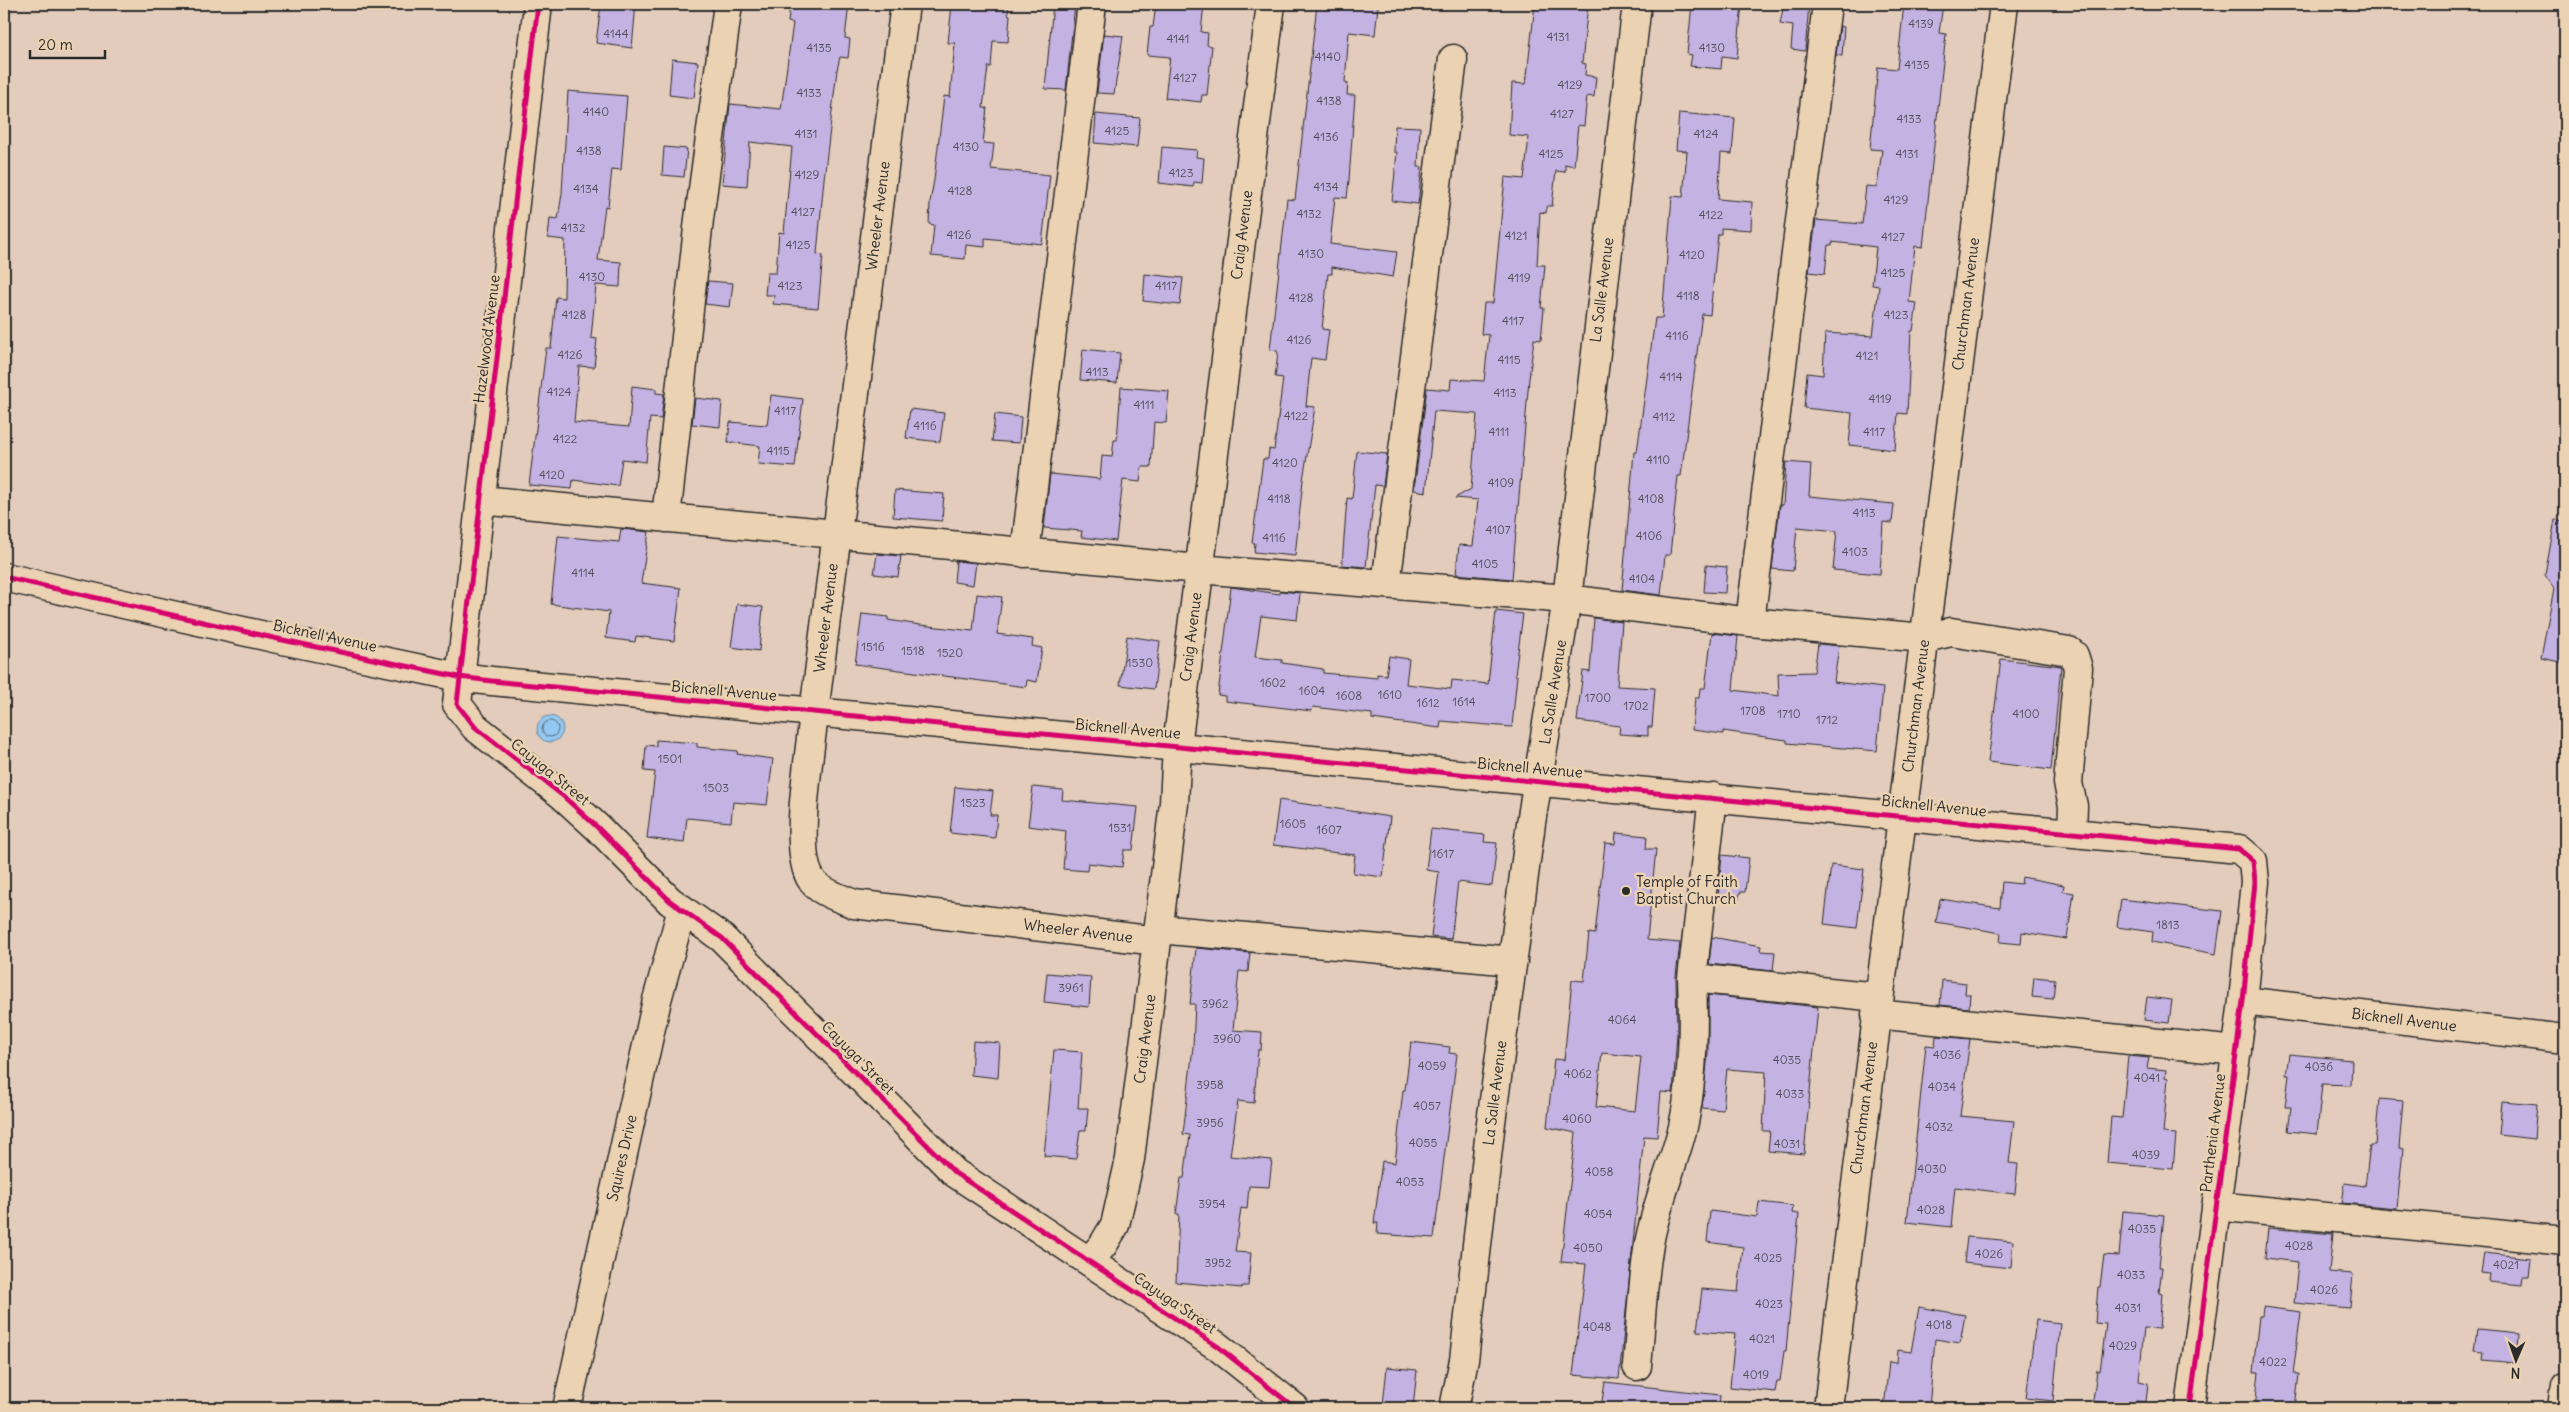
<svg xmlns="http://www.w3.org/2000/svg" width="2569" height="1412" viewBox="0 0 2569 1412" font-family="Delius,sans-serif">
<rect width="100%" height="100%" fill="#e3ccbc"/>
<filter id="ink" filterUnits="userSpaceOnUse"><feTurbulence type="fractalNoise" baseFrequency=".02" numOctaves="2"/><feDisplacementMap in="SourceGraphic" scale="10" xChannelSelector="R" yChannelSelector="G"/><feConvolveMatrix kernelMatrix="1 2 1 2 8 2 1 2 1" color-interpolation-filters="sRGB"/></filter>
<g filter="url(#ink)">
<path fill="#94c8f1" stroke="#6a89a2" d="M537 729a13 13 0 1 1 26 0a13 13 0 1 1-26 0Z"/>
<g fill="none" stroke-linecap="round" stroke-linejoin="round">
<path stroke="#556a7a" stroke-width="1" d="M542 729a8 8 0 1 1 16 0a8 8 0 1 1-16 0Z"/>
</g>
<path fill="#c4b2e2" stroke="#2b2b2b" fill-rule="evenodd" d="M601,4H636L632,48L596,43Z
M790,4H849L845,38L850,39L848,58L840,57L837,70L824,179L817,254L823,255L818,308L773,304L774,295H765L767,273H776L779,232L784,233L792,147L750,142L747,186L722,184L730,104L781,109L793,23L788,22Z
M952,4H1009L1008,14L1010,15L1008,42L993,41L991,67H988L983,108H987L983,143L994,144L991,169L1050,175L1042,244L985,238V247L966,245L965,259L931,256L934,225L929,224L930,202L934,180L944,96L950,97L955,43H948Z
M1053,4H1075L1066,90L1045,89Z
M1156,4H1204L1201,32L1208,33L1207,45L1212,46L1207,95H1202L1201,102L1165,98L1170,57L1147,55L1150,27H1153Z
M1317,4L1378,6L1375,35L1349,32L1345,82L1348,83L1347,95H1355L1349,180L1347,198L1335,197L1330,244L1397,252L1393,277L1332,267V274H1328L1322,329L1329,330L1325,360L1311,358L1306,406L1315,407L1303,480L1295,556L1254,552L1255,543H1252L1263,459H1268L1269,449L1274,450L1283,378L1275,377L1278,353L1277,351L1270,350L1287,199L1295,200Z
M1535,4H1588L1582,63L1586,64L1585,75L1596,77L1594,97L1587,96L1584,126L1578,125L1574,166L1565,164V172L1556,171L1552,206H1547L1546,213L1540,212L1537,265H1545L1541,308H1544L1541,340L1534,339L1529,379L1512,579L1456,574L1459,545L1473,546L1478,500L1455,498L1471,489L1477,414L1434,411L1426,492L1414,490L1427,388L1450,390L1451,379L1484,381L1489,335L1481,334L1484,303H1493L1505,177L1524,179L1529,137L1509,135L1512,83L1526,84Z
M1692,4H1742L1737,58L1722,56L1721,69L1690,66L1692,55L1687,54Z
M1784,4H1809L1805,51L1791,49L1793,26L1780,24Z
M1904,4H1943L1939,33L1946,34L1923,247L1915,246L1909,302L1917,303L1913,331H1911L1907,414L1898,413L1895,450L1849,445L1852,413L1804,408L1807,373L1823,375L1825,333L1873,336L1879,286L1872,285L1876,247L1832,242V245H1828L1825,274L1809,272L1816,220L1862,224L1866,186L1877,187L1882,150L1870,149L1878,67L1897,69Z
M1840,26L1844,27L1842,56L1836,55Z
M1104,34L1123,36L1114,94L1097,93Z
M672,59L698,62L694,98L669,95Z
M568,91L627,96L621,170L612,169L608,207L605,206L598,260L621,262L620,287L596,285L591,338L597,339L594,367L579,366L574,422L629,427L632,386L656,389V393L664,394L661,419L650,418L646,462L622,459L618,486L573,480L572,489L529,485L546,348H551L556,297L564,298L565,240L548,238L550,218L558,219L562,193Z
M1679,113L1735,118L1732,154L1721,153L1718,199L1752,202L1751,230L1721,228V234H1718L1710,315L1702,314L1681,476H1678L1670,555H1665L1661,595L1622,590L1634,452H1637L1655,318H1662L1672,196L1683,197L1687,151L1676,150Z
M1096,114L1140,118L1137,147L1094,143Z
M1395,126L1420,127L1418,167H1422L1418,204L1392,201L1397,152H1394Z
M664,147L687,149L684,177L662,175Z
M1162,147L1197,150L1196,157L1204,158L1202,183L1194,182L1193,187L1159,183Z
M1145,274L1183,278L1180,305L1143,301Z
M708,281L733,283L730,307L705,304Z
M1083,349L1120,353L1117,383L1080,380Z
M1121,387L1169,391L1166,423L1154,422L1151,467H1142L1140,482L1123,480L1116,541L1081,537L1082,531L1044,528L1050,474L1100,479L1102,456L1112,457L1114,440H1117Z
M771,395L803,399L795,467L758,464L760,446L728,442L730,422L767,425Z
M695,398L722,401L720,427L692,424Z
M910,409L944,413L940,442L906,438Z
M995,414L1021,417L1019,443L992,441Z
M1357,451L1387,454L1383,486L1375,485L1366,567L1342,565L1347,498L1352,499Z
M1786,462L1811,464L1809,496L1894,504L1892,523L1883,522L1880,574L1833,570L1837,531L1797,527L1793,571L1772,569L1780,505H1783Z
M895,490L944,494L942,521L893,517Z
M2555,520L2565,521V663L2541,658L2554,588L2545,575Z
M621,529L649,532L641,583L681,588L674,641L636,636L635,642L606,638L609,612L551,604L558,536L619,542Z
M877,554L901,556L898,577L874,574Z
M956,561L976,563L973,585L954,582Z
M1706,565L1727,567L1725,593L1704,592Z
M1231,587L1280,594V591L1300,593L1297,620L1261,616L1255,657L1282,660V663L1323,669V673L1377,678V674L1386,675L1389,656L1409,659L1406,684L1451,689L1452,680L1488,684L1496,611L1523,614L1515,675H1517L1512,727L1441,721L1440,728L1372,719V714L1313,707L1312,711L1225,701V696L1218,695Z
M977,594L1002,597L997,634L1033,639L1032,646L1042,648L1037,682L1027,680L1026,687L855,664L862,614L888,617V620L920,625L973,631Z
M737,604L763,607L759,651L731,647Z
M1594,618L1622,622L1617,686L1655,688L1652,727H1648V736L1619,734L1620,726L1577,721L1583,671L1590,672Z
M1712,633L1738,636L1733,690L1779,696L1778,673L1814,672L1818,644L1839,646L1834,682L1883,688L1877,751L1787,743V740L1723,731V734L1692,730L1695,698H1699L1700,688H1705Z
M1127,636L1160,641L1154,689L1120,685Z
M2001,659L2061,666L2051,770L1988,762Z
M656,740L697,743V747L738,751L737,754L773,759L767,805L733,802L731,822L687,818L684,843L647,838L655,772L644,771L646,745L656,746Z
M955,787L993,791L990,815H997L995,838L950,833Z
M1033,787L1063,790L1062,800L1138,807L1133,850H1124L1122,867L1088,863L1087,871L1063,869L1066,831L1028,826Z
M1279,800L1390,817L1383,877L1353,873L1355,855L1273,845Z
M1431,829L1485,835L1484,842L1497,843L1492,886L1458,882L1451,939L1431,937L1439,872L1426,870Z
M1616,833L1647,836L1646,849H1656L1647,940L1680,943L1676,976L1677,1033L1673,1093L1661,1092L1657,1137L1644,1136L1619,1379L1573,1375L1586,1264L1561,1262L1576,1133L1547,1127L1554,1059L1564,1060L1572,980L1584,981L1589,933L1595,934L1605,843L1615,844ZM1602,1053L1641,1057L1635,1111L1596,1107Z
M1722,855L1749,858L1745,892H1740L1738,901L1718,898Z
M1831,865L1864,869L1857,928L1824,924Z
M2022,877L2064,885L2063,891L2074,893L2067,939L2022,932L2021,944L2000,942L2001,933L1936,922L1940,899L2000,908L2002,882L2021,884Z
M2121,899L2222,911L2216,954L2152,942L2153,932L2117,927Z
M1712,937L1761,946L1760,951L1775,952L1773,971L1709,964Z
M1196,948L1250,953L1248,972L1239,971L1233,1030L1262,1032L1261,1050H1258L1254,1103L1238,1101L1230,1156L1272,1160L1269,1187L1249,1186L1247,1209L1241,1208L1235,1252L1251,1253L1248,1286H1243L1242,1288L1176,1282L1179,1214H1176L1181,1178H1184L1190,1135L1183,1134L1193,1046L1195,1004H1190Z
M1047,973L1091,977L1089,1007L1044,1002Z
M2034,977L2055,979L2053,999L2032,997Z
M1942,980L1966,983L1965,994H1970L1969,1008L1940,1005Z
M1708,995L1818,1007L1804,1154L1768,1151L1770,1131H1763L1766,1072L1727,1069L1723,1110L1702,1108L1708,1054Z
M2147,997L2172,1000L2169,1023L2144,1020Z
M1936,1036L1970,1039L1960,1116L2014,1121L2009,1163L2018,1164L2015,1194L1955,1187L1951,1227L1907,1222L1926,1045L1935,1046Z
M973,1041L1000,1043L998,1078L971,1075Z
M1411,1042L1450,1047L1449,1053L1457,1054L1434,1238L1377,1234L1378,1223H1374L1382,1161L1395,1163L1403,1090H1405Z
M1054,1050L1082,1052L1078,1108H1088L1086,1130H1080L1076,1159L1044,1156Z
M2289,1054L2352,1060L2351,1085L2322,1084L2317,1134L2288,1131L2291,1107H2285L2289,1075H2286Z
M2128,1056L2149,1058L2147,1068L2166,1070L2165,1077L2168,1078L2163,1133L2176,1134L2173,1169L2107,1163L2111,1117L2122,1118Z
M2379,1099L2403,1101L2399,1148L2403,1149L2397,1208L2342,1203L2345,1183L2365,1186L2370,1145H2375Z
M2502,1101L2537,1104L2534,1139L2499,1135Z
M1759,1202L1793,1206L1792,1213L1799,1214L1786,1351H1784L1780,1381H1777L1775,1392L1730,1387L1735,1334L1697,1331L1702,1289L1738,1292L1743,1247L1707,1242L1710,1211L1757,1217Z
M2123,1211L2164,1215L2159,1267H2162L2159,1293L2162,1294L2159,1329L2144,1328L2139,1381L2148,1383L2146,1402L2136,1401V1406L2093,1401L2097,1370L2100,1371L2106,1324L2095,1323L2098,1287H2100L2104,1255L2119,1256Z
M2268,1228L2333,1234L2329,1272L2353,1274L2350,1308L2294,1303L2298,1262L2265,1258Z
M1967,1237L2013,1241L2011,1268L1964,1263Z
M2484,1253L2531,1258L2529,1276H2523L2522,1285L2489,1282L2490,1274L2481,1273Z
M1919,1307L1965,1315L1960,1343L1935,1339L1929,1408H1884L1889,1362L1897,1363L1898,1350L1911,1352Z
M2263,1307L2301,1312L2293,1374H2299L2295,1408H2255L2259,1372H2253L2259,1316H2262Z
M2036,1320L2060,1323L2053,1401L2026,1398Z
M2477,1329L2518,1333L2516,1363L2483,1360L2484,1352L2474,1351Z
M1387,1367L1417,1370L1413,1408L1383,1405Z
M1605,1382L1720,1395L1719,1408H1601Z"/>
<g fill="none" stroke-linecap="round" stroke-linejoin="round">
<defs>
<path id="minor" d="M538,4L457,704L475,727L562,795L597,827L670,901L722,938L955,1173L1217,1346L1295,1408
M905,4L814,712C811,749 792,850 811,879C818,892 841,898 854,904L1157,941
M481,500L1199,569L1567,599L1750,622L1924,638L1951,632L2069,651L2074,655L2078,668L2068,783L2073,806L2072,832
M666,518L699,219L728,4
M1025,553L1092,4
M4,577L278,639L459,677L492,681L2239,849L2253,861L2255,882L2243,1001L2190,1408
M1386,584L1453,59
M1750,622L1827,4
M1158,929L1513,961
M1692,978L1878,997
M2243,1001L2565,1039
M1876,1014L2237,1051
M2216,1206L2565,1241
M1089,1261L1103,1245L1115,1225L1130,1159L1174,803L1177,746L1271,4
M1637,1366C1641,1325 1642,1284 1649,1244C1656,1204 1673,1166 1683,1127C1693,1081 1694,1025 1692,978L1713,797
M567,1408L657,1000L682,909
M1454,1408L1464,1360L1490,1130L1531,823L1567,599L1637,4
M1828,1408L2004,4
M2562,1408L2565,1385"/>
</defs>
<use href="#minor" stroke="#2b2b2b" stroke-width="31"/>
<use href="#minor" stroke="#ebd2b3" stroke-width="28"/>
<defs>
<path id="cycleway" d="M538,4L457,704L475,727L562,795L597,827L670,901L722,938L955,1173L1217,1346L1295,1408
M4,577L278,639L459,677L492,681L2239,849L2253,861L2255,882L2243,1001L2190,1408"/>
</defs>
<use href="#cycleway" stroke="#ebd2b3" stroke-width="8"/>
<use href="#cycleway" stroke="#d6006c" stroke-width="5"/>
</g>
</g>
<circle fill="#2b2b2b" stroke="#ebd2b3" stroke-width="2" cx="1626" cy="891" r="5"/>
<g text-anchor="middle" stroke-width="5" stroke-linejoin="round" paint-order="stroke">
<g font-size="12" fill="#514d59">
<text x="1921" y="28">4139</text>
<text x="616" y="38">4144</text>
<text x="1558" y="41">4131</text>
<text x="1178" y="43">4141</text>
<text x="819" y="52">4135</text>
<text x="1712" y="52">4130</text>
<text x="1328" y="61">4140</text>
<text x="1917" y="69">4135</text>
<text x="1185" y="82">4127</text>
<text x="1570" y="89">4129</text>
<text x="809" y="97">4133</text>
<text x="1329" y="105">4138</text>
<text x="596" y="116">4140</text>
<text x="1562" y="118">4127</text>
<text x="1909" y="123">4133</text>
<text x="1117" y="135">4125</text>
<text x="806" y="138">4131</text>
<text x="1706" y="138">4124</text>
<text x="1326" y="141">4136</text>
<text x="966" y="151">4130</text>
<text x="589" y="155">4138</text>
<text x="1551" y="158">4125</text>
<text x="1907" y="158">4131</text>
<text x="1181" y="177">4123</text>
<text x="807" y="179">4129</text>
<text x="1326" y="191">4134</text>
<text x="586" y="193">4134</text>
<text x="960" y="195">4128</text>
<text x="1896" y="204">4129</text>
<text x="803" y="216">4127</text>
<text x="1309" y="218">4132</text>
<text x="1711" y="219">4122</text>
<text x="573" y="232">4132</text>
<text x="959" y="239">4126</text>
<text x="1516" y="240">4121</text>
<text x="1893" y="241">4127</text>
<text x="798" y="249">4125</text>
<text x="1311" y="258">4130</text>
<text x="1692" y="259">4120</text>
<text x="1893" y="277">4125</text>
<text x="592" y="281">4130</text>
<text x="1519" y="282">4119</text>
<text x="790" y="290">4123</text>
<text x="1166" y="290">4117</text>
<text x="1688" y="300">4118</text>
<text x="1301" y="302">4128</text>
<text x="574" y="319">4128</text>
<text x="1896" y="319">4123</text>
<text x="1513" y="325">4117</text>
<text x="1677" y="340">4116</text>
<text x="1299" y="344">4126</text>
<text x="570" y="359">4126</text>
<text x="1867" y="360">4121</text>
<text x="1509" y="364">4115</text>
<text x="1097" y="376">4113</text>
<text x="1671" y="381">4114</text>
<text x="559" y="396">4124</text>
<text x="1505" y="397">4113</text>
<text x="1880" y="403">4119</text>
<text x="1144" y="409">4111</text>
<text x="785" y="415">4117</text>
<text x="1296" y="420">4122</text>
<text x="1664" y="421">4112</text>
<text x="925" y="430">4116</text>
<text x="1499" y="436">4111</text>
<text x="1874" y="436">4117</text>
<text x="565" y="443">4122</text>
<text x="778" y="455">4115</text>
<text x="1658" y="464">4110</text>
<text x="1285" y="467">4120</text>
<text x="552" y="479">4120</text>
<text x="1501" y="487">4109</text>
<text x="1279" y="503">4118</text>
<text x="1651" y="503">4108</text>
<text x="1864" y="517">4113</text>
<text x="1498" y="534">4107</text>
<text x="1649" y="540">4106</text>
<text x="1274" y="542">4116</text>
<text x="1855" y="556">4103</text>
<text x="1485" y="568">4105</text>
<text x="583" y="577">4114</text>
<text x="1642" y="583">4104</text>
<text x="873" y="651">1516</text>
<text x="913" y="655">1518</text>
<text x="950" y="657">1520</text>
<text x="1140" y="667">1530</text>
<text x="1273" y="687">1602</text>
<text x="1312" y="695">1604</text>
<text x="1390" y="699">1610</text>
<text x="1349" y="700">1608</text>
<text x="1598" y="702">1700</text>
<text x="1464" y="706">1614</text>
<text x="1428" y="707">1612</text>
<text x="1636" y="710">1702</text>
<text x="1753" y="715">1708</text>
<text x="1789" y="718">1710</text>
<text x="2026" y="718">4100</text>
<text x="1827" y="724">1712</text>
<text x="670" y="763">1501</text>
<text x="716" y="792">1503</text>
<text x="973" y="807">1523</text>
<text x="1293" y="828">1605</text>
<text x="1120" y="832">1531</text>
<text x="1329" y="834">1607</text>
<text x="1443" y="858">1617</text>
<text x="2168" y="929">1813</text>
<text x="1071" y="992">3961</text>
<text x="1215" y="1008">3962</text>
<text x="1622" y="1024">4064</text>
<text x="1227" y="1043">3960</text>
<text x="1947" y="1059">4036</text>
<text x="1787" y="1064">4035</text>
<text x="1432" y="1070">4059</text>
<text x="2319" y="1071">4036</text>
<text x="1578" y="1078">4062</text>
<text x="2147" y="1082">4041</text>
<text x="1210" y="1089">3958</text>
<text x="1942" y="1091">4034</text>
<text x="1790" y="1098">4033</text>
<text x="1427" y="1110">4057</text>
<text x="1577" y="1123">4060</text>
<text x="1210" y="1127">3956</text>
<text x="1939" y="1131">4032</text>
<text x="1423" y="1147">4055</text>
<text x="1787" y="1148">4031</text>
<text x="2146" y="1159">4039</text>
<text x="1932" y="1173">4030</text>
<text x="1599" y="1176">4058</text>
<text x="1410" y="1186">4053</text>
<text x="1212" y="1208">3954</text>
<text x="1931" y="1214">4028</text>
<text x="1598" y="1218">4054</text>
<text x="2142" y="1233">4035</text>
<text x="2299" y="1250">4028</text>
<text x="1588" y="1252">4050</text>
<text x="1989" y="1258">4026</text>
<text x="1768" y="1262">4025</text>
<text x="1218" y="1267">3952</text>
<text x="2506" y="1269">4021</text>
<text x="2131" y="1279">4033</text>
<text x="2324" y="1294">4026</text>
<text x="1769" y="1308">4023</text>
<text x="2128" y="1312">4031</text>
<text x="1939" y="1329">4018</text>
<text x="1597" y="1331">4048</text>
<text x="1762" y="1343">4021</text>
<text x="2123" y="1350">4029</text>
<text x="2273" y="1366">4022</text>
<text x="1756" y="1379">4019</text>
</g>
<g font-size="15" fill="#2b2b2b" stroke="#ebd2b3">
<text transform="translate(878 216) rotate(-83)" y="5">Wheeler Avenue</text>
<text transform="translate(1242 235) rotate(-83)" y="5">Craig Avenue</text>
<text transform="translate(1602 290) rotate(-83)" y="5">La Salle Avenue</text>
<text transform="translate(1966 304) rotate(-83)" y="5">Churchman Avenue</text>
<text transform="translate(487 339) rotate(-83)" y="5">Hazelwood Avenue</text>
<text transform="translate(826 618) rotate(-83)" y="5">Wheeler Avenue</text>
<text transform="translate(325 636) rotate(12)" y="5">Bicknell Avenue</text>
<text transform="translate(1191 637) rotate(-83)" y="5">Craig Avenue</text>
<text transform="translate(724 691) rotate(5)" y="5">Bicknell Avenue</text>
<text transform="translate(1553 692) rotate(-81)" y="5">La Salle Avenue</text>
<text transform="translate(1916 706) rotate(-83)" y="5">Churchman Avenue</text>
<text transform="translate(1128 729) rotate(5)" y="5">Bicknell Avenue</text>
<text transform="translate(1530 768) rotate(5)" y="5">Bicknell Avenue</text>
<text transform="translate(550 772) rotate(39)" y="5">Cayuga Street</text>
<text transform="translate(1934 806) rotate(6)" y="5">Bicknell Avenue</text>
<text transform="translate(1078 931) rotate(7)" y="5">Wheeler Avenue</text>
<text transform="translate(2404 1020) rotate(7)" y="5">Bicknell Avenue</text>
<text transform="translate(1145 1039) rotate(-83)" y="5">Craig Avenue</text>
<text transform="translate(858 1058) rotate(45)" y="5">Cayuga Street</text>
<text transform="translate(1495 1093) rotate(-83)" y="5">La Salle Avenue</text>
<text transform="translate(1864 1108) rotate(-83)" y="5">Churchman Avenue</text>
<text transform="translate(2213 1133) rotate(-83)" y="5">Parthenia Avenue</text>
<text transform="translate(622 1158) rotate(-77)" y="5">Squires Drive</text>
<text transform="translate(1175 1303) rotate(34)" y="5">Cayuga Street</text>
</g>
<g font-size="15" fill="#2b2b2b" stroke="#ebd2b3" text-anchor="start">
<text x="1636" y="887">Temple of Faith<tspan x="1636" dy="17">Baptist Church</tspan></text>
</g>
</g>
<rect width="2569" height="1412" fill="none" stroke="#ebd2b3" stroke-width="20"/>
<rect x="10" y="10" width="2549" height="1392" fill="none" stroke="#2b2b2b" stroke-width="2" filter="url(#ink)"/>
<g transform="translate(2516 1360) rotate(182)" stroke="#ebd2b3" stroke-width="4" paint-order="stroke">
<path d="M0-4L9 19L0 12L-9 19Z" fill="#2b2b2b"/>
<text y="-8" font-size="14" font-weight="bold" text-anchor="middle" fill="#2b2b2b">N</text>
</g>
<path d="M30 50v8h75v-8" fill="none" stroke="#2b2b2b" stroke-width="2.5"/>
<text x="38" y="50" font-size="15" fill="#2b2b2b" stroke="#ebd2b3" stroke-width="4" paint-order="stroke">20 m</text>
</svg>
